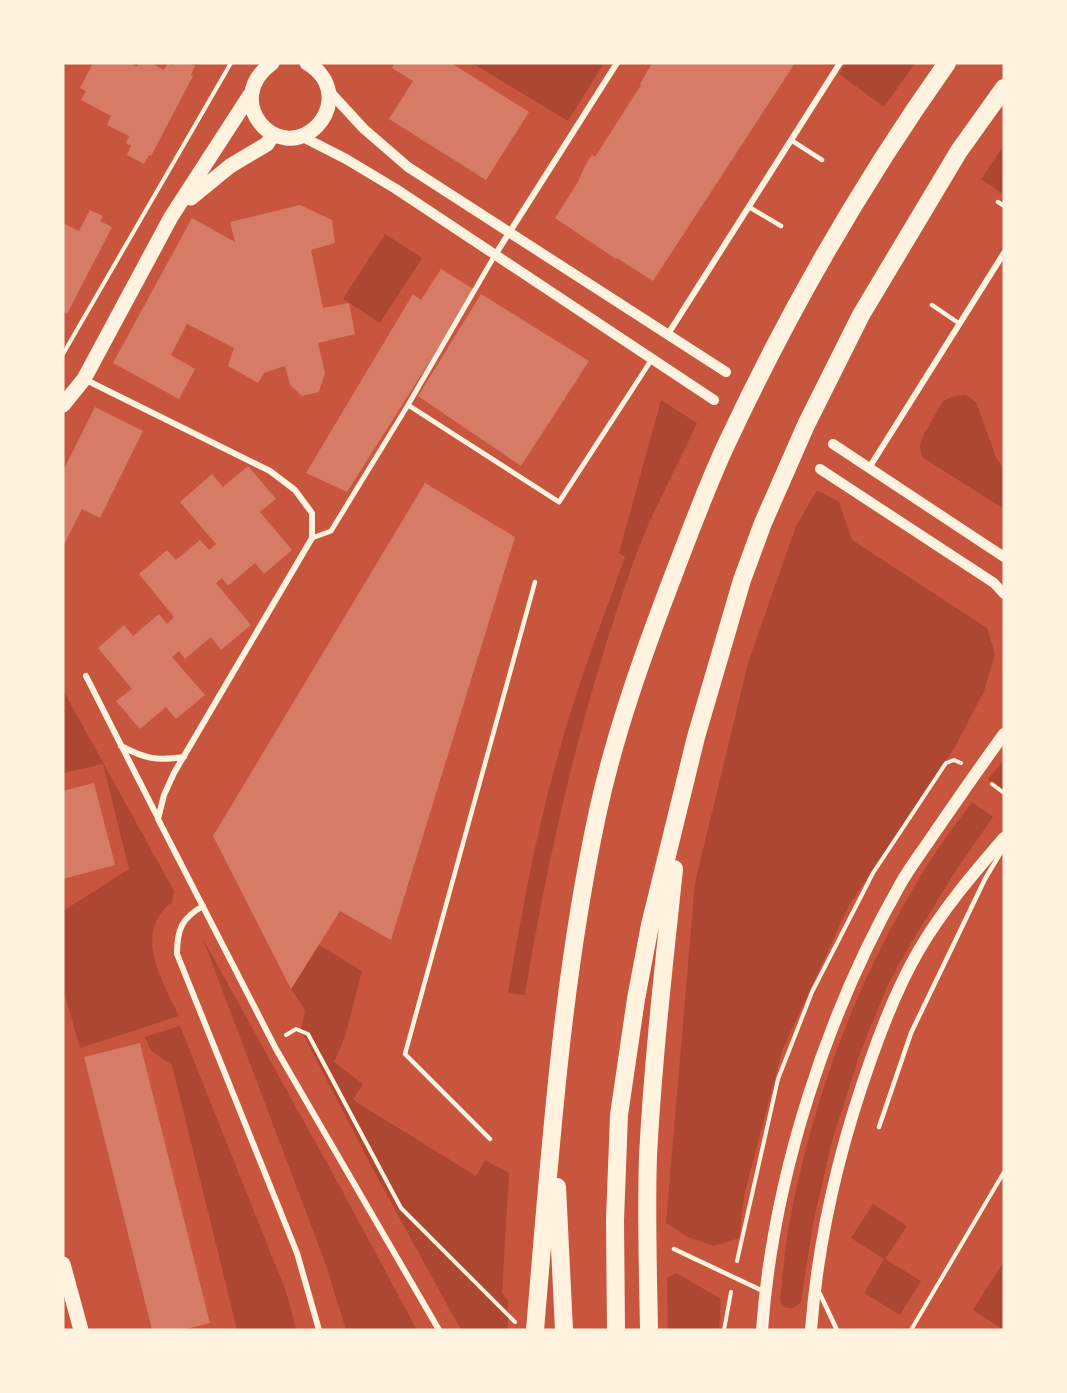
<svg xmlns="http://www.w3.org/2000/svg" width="1067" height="1393" viewBox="0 0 1067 1393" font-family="Manrope,sans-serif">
<rect width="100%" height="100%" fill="#c8553d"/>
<path fill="#ae4732" d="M472,63H604L568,121Z
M846,63H915L884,107L839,74Z
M1004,145V195L981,179Z
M385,234L422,258L380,323L343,299Z
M966,395L976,402L996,457L1004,469V509L922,457L920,446L924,434L943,401L954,396Z
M661,400L697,423C676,469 650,515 633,563C583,704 549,848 525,995L508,993C522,912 536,831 559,752C577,686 602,621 625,557L619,553Z
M817,490L839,502L852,540L987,628L995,654L984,691L955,747L849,905L782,1051L744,1196L739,1238L714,1246L688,1237L666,1223L695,883L748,663L796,526Z
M63,690L174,891L172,902C132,933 162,980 179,1016L80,1048L63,988V911L129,869L103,764L63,773Z
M1004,760V791L988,779Z
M972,802L993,817L955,872L905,953L887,987L860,1053L832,1141L813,1224L801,1302C795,1308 790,1310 782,1306L780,1300C783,1273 785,1245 790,1219C815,1090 860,972 930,861C943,841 958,821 972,802Z
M203,939L338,1183L417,1330H346L326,1265Z
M319,945L362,971L344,1040L334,1062L363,1084L353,1100L476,1176L485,1160L509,1173L502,1293L508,1301V1330H461L377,1177L301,1030L305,1010L291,989Z
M180,1026L287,1294L296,1329L237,1330L172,1065L151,1051L145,1037Z
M873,1204L907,1226L885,1259L921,1281L900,1315L864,1293L884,1259L851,1238Z
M1004,1261V1330L973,1310Z
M676,1273L721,1299L719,1330H668L667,1278Z"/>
<path fill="#d67c66" d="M93,63H129L137,67L139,63H151L164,70L168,63L173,66L175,63H189L195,66L191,75L193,76L151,156L149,155L144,164L127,155L131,146L126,143L129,136L107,125L111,116L81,100L86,91L80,88Z
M395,63H451L529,112L486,180L389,119L413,81L392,68Z
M652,63H795L653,281L617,258L616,259L555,218L578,182L585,166L592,155L595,157L641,85L640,84Z
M300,205L332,220L335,243L311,250L323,308L349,303L355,334L318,343L325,373L319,392L302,396L290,385L285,366L264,373L258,383L228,366L234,348L187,324L171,355L195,369L179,399L113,363L192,218L235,242L230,222Z
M90,210L103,216L100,221L112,227L67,314L63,312V223L79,231Z
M441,269L475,290L347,492L306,473L413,294L421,300Z
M481,294L589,361L521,466L418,396Z
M95,407L143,431L100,518L82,509L63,547V471Z
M248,466L276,499L260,512L292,550L264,574L255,563L228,586L222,578L216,583L251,625L221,650L211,637L185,659L179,651L172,657L205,695L176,719L166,707L140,729L116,701L132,689L98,648L124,625L133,636L159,614L167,624L174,617L139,574L167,550L176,560L200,540L209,550L216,544L180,502L212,474L223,487Z
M425,483L515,537L391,940L340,911L291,989L213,836Z
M94,783L115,865L63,879V791Z
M140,1043L210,1323L182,1330H152L84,1057Z"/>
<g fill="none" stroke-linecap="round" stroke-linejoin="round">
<path stroke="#fff3e0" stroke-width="4" d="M63,354L231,63
M992,784L1004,793
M286,1035L296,1029L308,1034L401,1208L515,1322
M737,1261L778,1079L812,992L873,873L946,763L954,760L961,763
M724,1330L731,1292
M911,1330L1004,1172"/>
<path stroke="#fff3e0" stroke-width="4.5" d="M791,140L822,160
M998,202L1004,206
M749,207L781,226
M932,305L960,324
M879,1127L911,1033L985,879L1004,847
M490,1139L405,1054L535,582
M674,1249L765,1292
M819,1292L837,1330"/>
<path stroke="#fff3e0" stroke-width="5" d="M408,405L495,255
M312,538L331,531L408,405L559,502L652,359"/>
<path stroke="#fff3e0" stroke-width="6" d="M495,255L617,63
M668,334L840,63
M84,379L270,471L295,490L312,513V538L174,773L164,795L158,819L276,1049L439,1330
M869,468L1004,253
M86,676L158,818
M121,746C146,759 156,761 184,757
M203,906C182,918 177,929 177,954L297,1253L319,1330"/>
<path stroke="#fff3e0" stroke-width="10" d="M329,91L364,129L408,167L726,372
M301,136L346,159L396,189L714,400
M833,444L1004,557
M820,469L994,583L1004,594"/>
<path stroke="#fff3e0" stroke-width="12" d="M762,1330C773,1179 826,1014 901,883C910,867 921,853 931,838C955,803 979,768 1004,734
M811,1330C818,1238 840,1146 871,1059C884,1022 899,984 919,950C943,909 973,874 1004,838"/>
<path stroke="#fff3e0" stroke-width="15" d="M272,63C220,101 278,165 317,126C323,120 328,110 329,101C330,84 321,71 307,63
M191,198L230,166L267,144L273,134
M63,405L84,379L171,217L250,95
M63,1264L81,1330"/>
<path stroke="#fff3e0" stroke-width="18" d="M557,1187L564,1330
M535,1330C550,1156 561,982 598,811C616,729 645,649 675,571C691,529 707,486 726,445C788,312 862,183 947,63
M616,1330L615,1220L619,1115L636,999L650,925L696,737L742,580L763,523L806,425L861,315L959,151L1004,88
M649,1330C648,1272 646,1214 648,1156C653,1060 664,964 674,869"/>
</g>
<rect width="1067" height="1393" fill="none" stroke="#fff3e0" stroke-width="129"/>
</svg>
